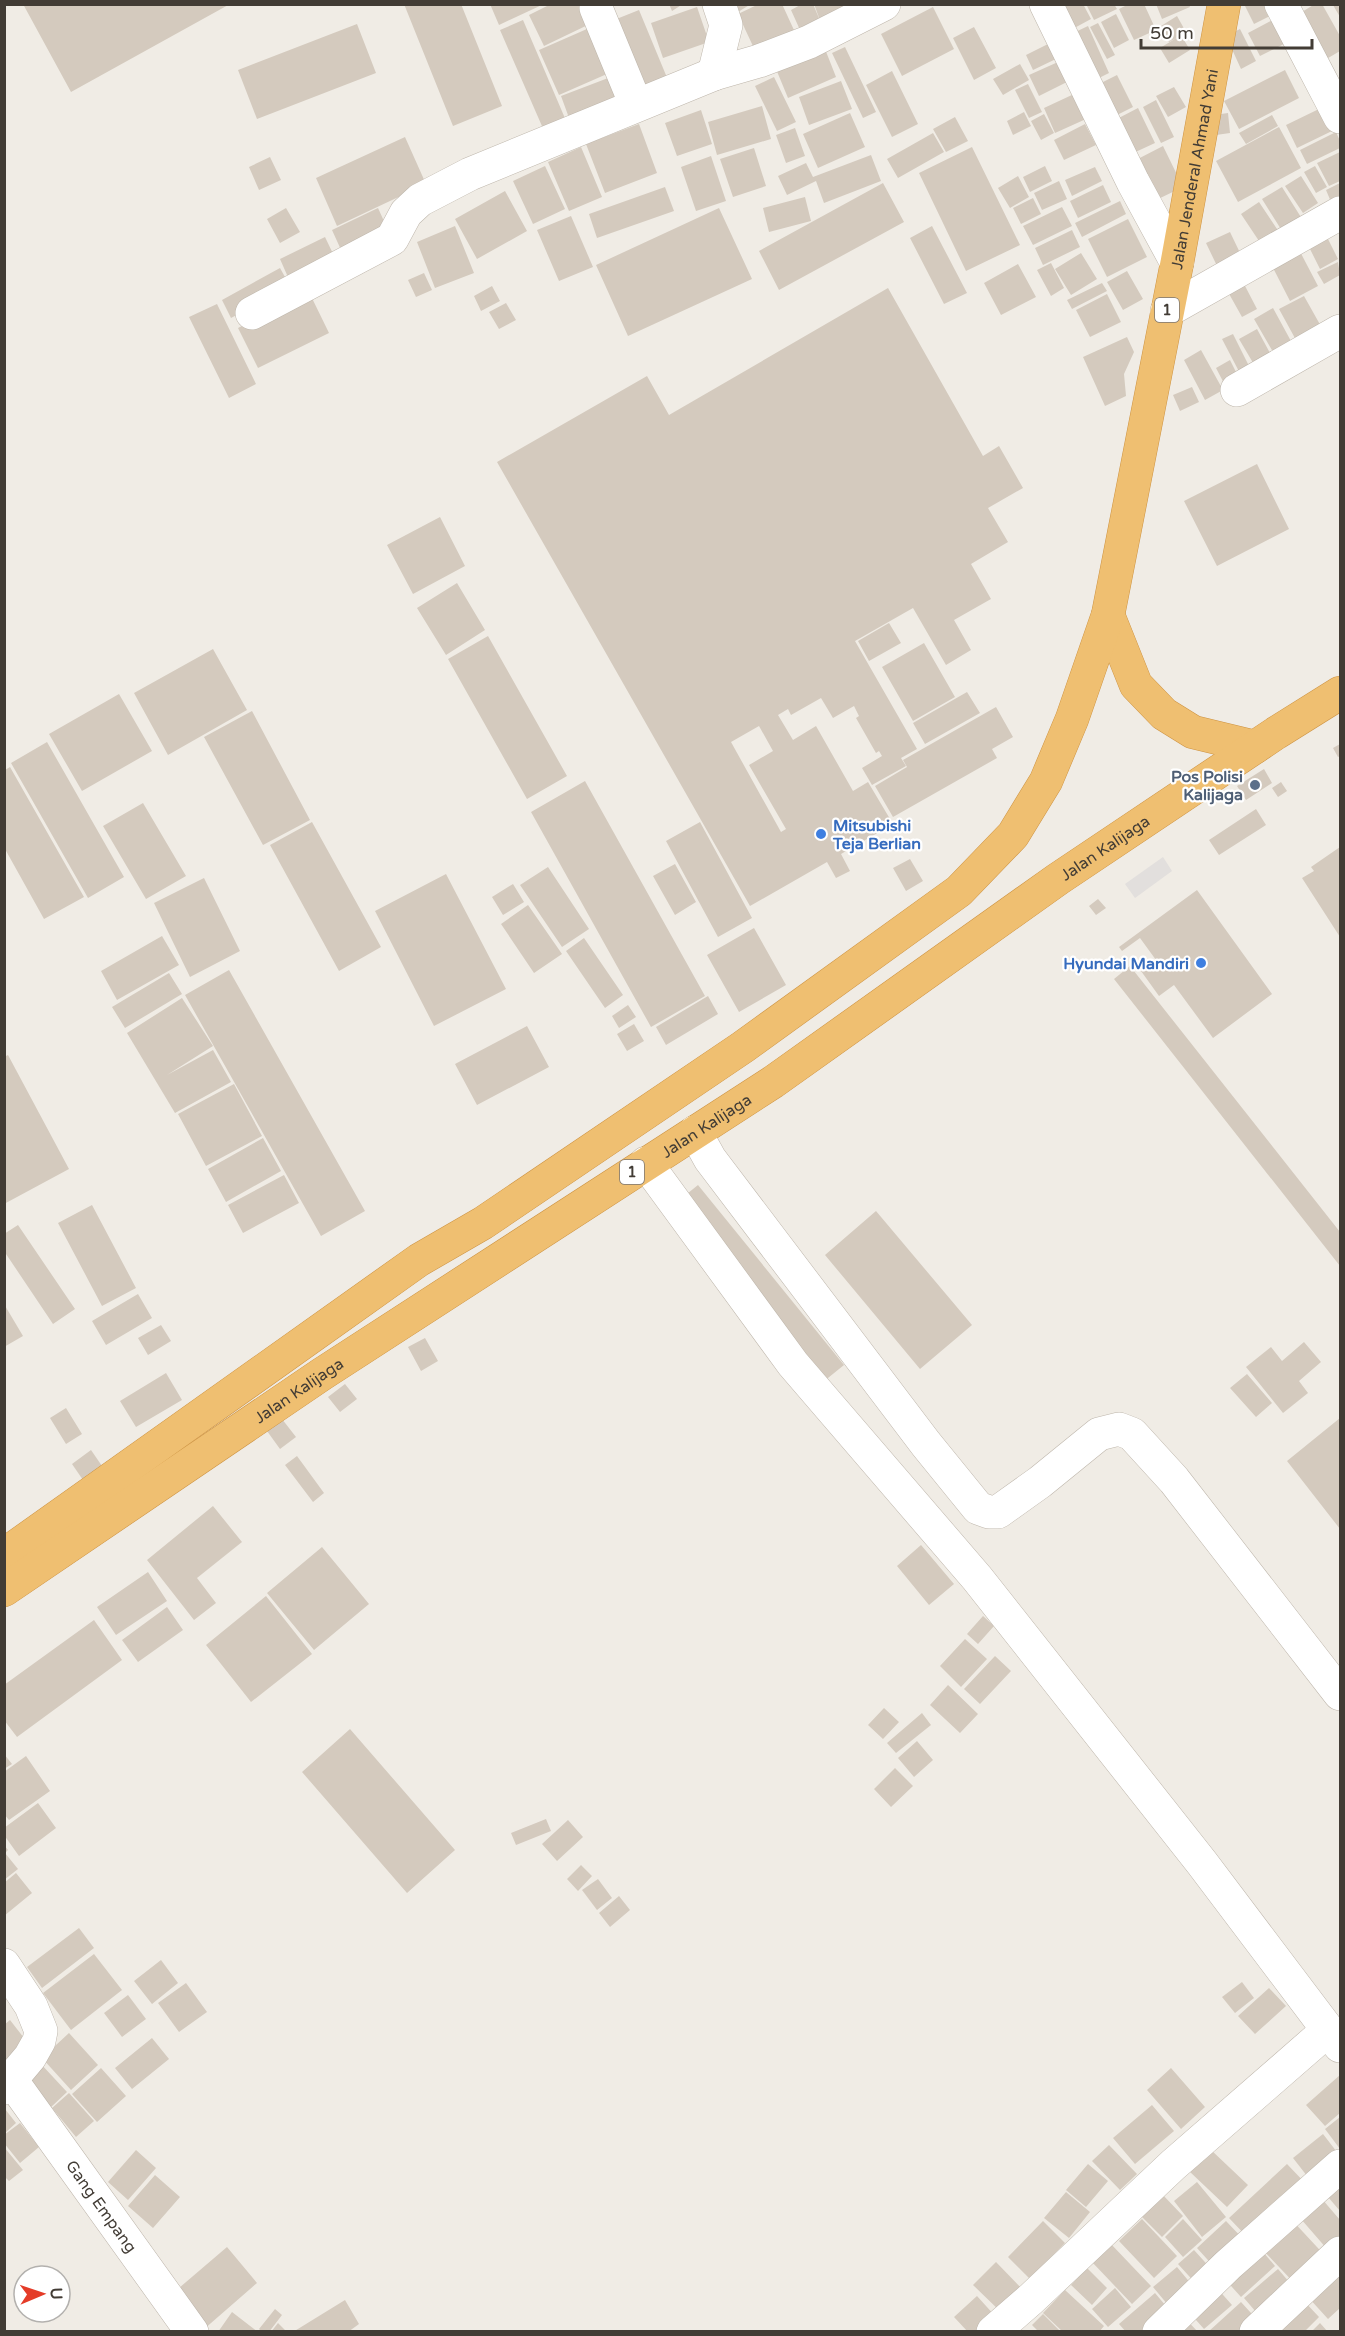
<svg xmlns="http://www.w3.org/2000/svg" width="1345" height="2336" viewBox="0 0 1345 2336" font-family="'Varela Round',sans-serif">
<rect width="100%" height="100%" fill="#f0ece5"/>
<path fill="#e2dfdd" d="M1163,857L1172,871L1135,898L1125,884Z"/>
<path fill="#d4cabe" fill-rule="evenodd" d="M23,4H230L71,92Z
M404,4H461L502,106L453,126Z
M490,4H544L499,25Z
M551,4H586L594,22L544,46L529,15Z
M669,4H683L672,11Z
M734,4H751L738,12Z
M759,4H782L799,41L759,59L738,14Z
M802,4H813L821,23L814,4H858L805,41L791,10Z
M1053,4H1083L1091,19L1067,32Z
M1086,4H1114L1117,9L1094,20Z
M1129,4H1144L1156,30L1134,40L1119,9Z
M1156,4H1189L1190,7L1162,19Z
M1244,4H1272L1276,13L1254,24Z
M1315,4H1322L1340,36V51L1318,64L1292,18Z
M1333,5H1340V17Z
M697,7L709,42L663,58L651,23Z
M933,7L954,49L902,76L881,34Z
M639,10L668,80L633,94L604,24Z
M1116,14L1129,40L1114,48L1101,22Z
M1177,16L1186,32L1181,35L1190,50L1169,63L1160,48L1178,37L1169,42L1161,26Z
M1278,17L1290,41L1260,56L1248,33Z
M523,20L567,123L545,133L500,30Z
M1098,23L1115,55L1107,59L1090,27Z
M357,24L376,73L257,119L238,70Z
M596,25L616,70L559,95L539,50Z
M1088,26L1109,73L1089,83L1067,36Z
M974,27L996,68L974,80L953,38Z
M1240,29L1256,61L1241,69L1226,36Z
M1050,43L1058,58L1033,70L1026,55Z
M845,47L876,112L863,118L832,53Z
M825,49L836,77L788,98L776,69Z
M1058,62L1067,82L1039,96L1029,75Z
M1020,64L1029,80L1003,95L993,79Z
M1285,70L1299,98L1239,129L1224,101Z
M892,71L918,124L892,137L866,85Z
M616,75L627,105L572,126L561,96Z
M1117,75L1133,107L1107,120L1091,88Z
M774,77L796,122L777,131L755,86Z
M841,81L852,109L809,125L799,97Z
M1028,84L1042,112L1029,118L1015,90Z
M1174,87L1186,107L1168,117L1156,96Z
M1074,94L1086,119L1055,133L1044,108Z
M1156,100L1174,137L1161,143L1143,107Z
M762,106L771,139L717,155L708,122Z
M1138,108L1155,143L1129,155L1113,121Z
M1321,108L1332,131L1297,148L1286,125Z
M701,110L712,144L677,156L665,123Z
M1024,112L1031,126L1013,135L1007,121Z
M850,113L865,147L818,168L803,134Z
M1228,113L1230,133L1216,135L1214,115Z
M1044,114L1054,133L1041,140L1031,121Z
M1272,115L1278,126L1246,144L1239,133Z
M955,117L968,141L946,152L933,129Z
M639,124L657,173L605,193L586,144Z
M1085,124L1096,145L1064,160L1054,140Z
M1279,127L1301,168L1238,202L1216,161Z
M795,128L805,156L786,163L776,135Z
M1336,132L1340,141V148L1307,164L1300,150Z
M933,133L944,152L898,178L887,159Z
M405,137L426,184L337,226L316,178Z
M1163,146L1183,187L1152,202L1132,162Z
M581,147L602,197L569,211L548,162Z
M972,147L1020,245L966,271L919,173Z
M754,148L766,186L733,197L720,159Z
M1340,152V181L1329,186L1317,163Z
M871,155L881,181L824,203L816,181L787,195L778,176L806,163L813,177Z
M711,156L726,201L696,211L681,167Z
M270,157L281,180L259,190L249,167Z
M545,166L565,209L533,224L513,181Z
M1045,166L1052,181L1030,192L1023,177Z
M1315,166L1327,187L1316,193L1304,172Z
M1095,167L1102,181L1072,196L1065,180Z
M1018,176L1029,197L1010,208L998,188Z
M1301,176L1318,203L1303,213L1285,186Z
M1059,181L1067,199L1042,210L1034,193Z
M883,183L904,222L779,290L759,251Z
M1340,183V206L1334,209L1326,190Z
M1103,185L1111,202L1078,218L1070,201Z
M665,187L674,211L597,238L589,214Z
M1282,187L1304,222L1284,234L1262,199Z
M505,191L527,231L477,259L455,219Z
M805,197L811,221L769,232L763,208Z
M1033,198L1041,214L1021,224L1013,208Z
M1120,201L1126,214L1082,237L1075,223Z
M1259,202L1281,235L1263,247L1241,214Z
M1062,207L1072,226L1033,245L1023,226Z
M286,208L300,232L280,243L267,219Z
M378,208L388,230L342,252L332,230Z
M719,208L752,279L628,336L596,265Z
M571,216L593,267L559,281L537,230Z
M1128,219L1147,257L1107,277L1088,239Z
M455,226L474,273L435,288L417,242Z
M932,226L967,293L944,304L910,238Z
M1072,230L1080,247L1043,265L1035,248Z
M1230,232L1242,257L1218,268L1206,243Z
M1326,235L1338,259L1320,269L1308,245Z
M325,237L337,262L291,284L280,259Z
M1296,244L1318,286L1290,301L1268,258Z
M1081,253L1097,279L1071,295L1055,269Z
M1338,262L1340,275L1324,284L1317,272Z
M1051,263L1064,288L1051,296L1037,270Z
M1018,264L1036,297L1001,315L984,283Z
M280,268L290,286L231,318L222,300Z
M1127,271L1143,299L1123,310L1107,282Z
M424,273L432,290L416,297L408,280Z
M1102,283L1107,291L1072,309L1067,300Z
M1244,284L1257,309L1242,317L1228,292Z
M492,286L500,301L481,311L474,296Z
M888,288L983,456L999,446L1023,488L988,508L1008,542L971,564L991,599L954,620L971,650L946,665L913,608L855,641L917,749L901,758L906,766L872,785L862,768L882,756L879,751L876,753L856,718L859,716L854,706L833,718L821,698L791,715L788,709L778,715L793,740L816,726L853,791L868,782L893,824L841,854L850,871L836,878L827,862L750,906L497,462L647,376L669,415ZM759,726L773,751L749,765L786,829L781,832L731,742Z
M309,292L329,333L258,368L238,328Z
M1107,294L1121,322L1090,337L1076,310Z
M1304,296L1327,337L1302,351L1279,309Z
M506,303L516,320L499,329L489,312Z
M217,304L256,384L229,398L189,317Z
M1273,308L1298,354L1280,364L1254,319Z
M1257,329L1276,364L1259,373L1239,339Z
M1233,334L1254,376L1244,381L1222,339Z
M1127,337L1134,352L1124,374L1126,396L1105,406L1083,357Z
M1201,350L1223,390L1205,400L1184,360Z
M1230,360L1241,382L1227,389L1216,368Z
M1192,387L1199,402L1180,411L1173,395Z
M1257,464L1289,529L1217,566L1184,501Z
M440,517L465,566L413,594L387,545Z
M457,583L485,630L446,655L417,608Z
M889,623L901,643L869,661L858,641Z
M488,636L567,776L527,799L448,659Z
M924,643L955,697L913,721L882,667Z
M213,649L247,710L168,755L134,693Z
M967,692L980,713L925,744L913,723Z
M119,694L152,751L82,791L49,734Z
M996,707L1013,737L992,749L997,758L893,817L875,786L907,767L903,760Z
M252,711L310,820L263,845L204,737Z
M47,742L124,877L88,898L11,763Z
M1340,744V756L1338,757L1333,748Z
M10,767L84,897L44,919L5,849V770Z
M1264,769L1272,783L1246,800L1237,786Z
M585,781L705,996L651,1027L531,812Z
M1281,782L1287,791L1278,797L1272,788Z
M143,803L186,876L146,899L103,826Z
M1256,809L1266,825L1219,855L1209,840Z
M312,822L381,947L339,971L270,845Z
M700,822L752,918L718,937L666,841Z
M1340,847V937L1302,878L1314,871L1311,867Z
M910,859L923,881L906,891L893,868Z
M675,864L696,902L675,915L653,876Z
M548,867L589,929L562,947L520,885Z
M446,874L506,989L434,1026L375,911Z
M204,878L240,951L190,977L154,903Z
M513,884L524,902L503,915L492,897Z
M1197,890L1272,994L1213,1038L1174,985L1159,996L1141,971L1156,960L1140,938L1122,951L1119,947Z
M1098,899L1106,908L1096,915L1089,906Z
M528,905L562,954L534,973L501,924Z
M754,928L786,985L739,1012L707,955Z
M162,936L179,965L117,1000L101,971Z
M584,938L623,995L605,1008L566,951Z
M1130,966L1340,1232V1266L1114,979Z
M229,970L365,1211L321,1236L185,995Z
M169,973L182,994L125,1028L112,1007Z
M708,996L718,1014L666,1045L656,1027Z
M182,998L213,1046L167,1075L213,1050L231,1082L175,1113L127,1033Z
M628,1005L636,1017L619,1028L612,1016Z
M634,1024L644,1041L627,1051L617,1034Z
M527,1026L549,1067L477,1105L455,1064Z
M8,1055L69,1169L4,1204V1057Z
M234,1084L262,1136L206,1166L178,1114Z
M263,1138L281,1171L226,1202L208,1169Z
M284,1175L299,1203L243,1233L228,1205Z
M698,1185L844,1365L823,1382L677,1202Z
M92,1205L136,1288L102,1306L58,1223Z
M876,1211L972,1325L920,1369L825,1255Z
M18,1225L75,1309L53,1324L4,1251V1234Z
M138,1294L152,1318L106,1345L92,1321Z
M4,1304L23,1336L4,1347Z
M161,1325L171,1341L148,1355L138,1338Z
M425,1338L438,1361L421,1371L408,1347Z
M1304,1342L1321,1362L1299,1381L1308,1393L1283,1413L1246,1367L1271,1347L1282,1361Z
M166,1373L182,1400L136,1427L120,1401Z
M1247,1374L1272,1403L1256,1417L1230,1388Z
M345,1384L357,1399L340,1412L328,1397Z
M66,1408L82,1434L66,1444L50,1418Z
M1340,1418V1529L1287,1461Z
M282,1419L296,1437L280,1449L267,1431Z
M91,1450L102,1466L83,1480L72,1464Z
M297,1456L324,1493L313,1502L285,1465Z
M213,1506L242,1542L197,1578L216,1603L194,1620L147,1560Z
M921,1545L954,1584L929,1605L897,1566Z
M322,1547L369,1604L314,1650L267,1593Z
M148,1572L167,1601L116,1635L97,1607Z
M266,1596L312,1654L251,1702L206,1645Z
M167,1607L183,1630L138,1662L122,1640Z
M983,1616L994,1626L978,1644L967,1634Z
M94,1620L122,1660L17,1737L4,1720V1685Z
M965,1639L987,1659L961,1687L940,1666Z
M995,1656L1011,1671L980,1704L964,1689Z
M948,1685L978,1714L960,1733L930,1705Z
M884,1708L899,1722L883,1739L868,1725Z
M922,1713L931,1725L896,1753L887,1743Z
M350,1729L455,1850L407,1893L302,1772Z
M917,1741L933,1760L914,1777L898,1758Z
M4,1754L12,1764L4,1769Z
M26,1756L50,1791L9,1820L4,1814V1772Z
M895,1768L913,1786L891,1807L874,1789Z
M38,1803L56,1828L19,1856L4,1835V1828Z
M546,1819L551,1831L516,1845L511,1833Z
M568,1820L583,1837L557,1861L542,1844Z
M4,1845L8,1850L5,1853L18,1869L4,1880Z
M581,1865L592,1876L578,1891L567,1879Z
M16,1873L32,1893L4,1916V1883Z
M598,1879L612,1898L597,1910L582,1890Z
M619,1896L630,1910L610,1927L599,1913Z
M79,1928L94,1948L42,1988L27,1967Z
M94,1954L122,1990L71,2030L43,1993Z
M161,1960L178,1983L152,2004L134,1981Z
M1242,1982L1254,1998L1235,2013L1222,1997Z
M186,1983L207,2012L179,2032L158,2003Z
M1269,1988L1286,2006L1255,2034L1238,2016Z
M128,1995L146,2019L122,2037L104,2013Z
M10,2020L31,2047L9,2065L4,2060V2025Z
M69,2033L98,2065L71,2090L42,2058Z
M152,2038L169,2059L132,2089L115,2068Z
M40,2063L67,2092L49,2109L22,2079Z
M101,2068L126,2096L97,2122L72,2094Z
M1171,2068L1205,2107L1181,2129L1147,2090Z
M1340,2075V2113L1325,2126L1306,2105Z
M69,2093L94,2121L76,2137L52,2108Z
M1152,2105L1174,2131L1135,2164L1113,2138Z
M5,2109L16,2123L5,2133Z
M1340,2117V2149L1325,2129Z
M20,2123L39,2147L20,2163L4,2143V2135Z
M1323,2134L1340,2156L1311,2181L1293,2158Z
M1109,2145L1137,2174L1120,2190L1092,2161Z
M4,2147L23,2170L9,2181L4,2176Z
M1210,2149L1248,2185L1227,2207L1189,2171Z
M136,2150L156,2168L128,2200L108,2182Z
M1088,2164L1108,2181L1086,2207L1066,2190Z
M1287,2164L1308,2186L1250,2240L1229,2218Z
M155,2175L180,2197L153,2228L128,2206Z
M1340,2175V2211L1322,2190Z
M1197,2182L1226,2217L1202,2237L1174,2201Z
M1066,2192L1090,2212L1069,2238L1044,2218Z
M1316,2192L1340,2220V2251L1334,2257L1294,2211Z
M1161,2193L1183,2216L1162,2237L1140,2215Z
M1290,2218L1330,2261L1300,2289L1260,2247Z
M1142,2219L1177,2256L1154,2278L1119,2241Z
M1183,2219L1202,2240L1183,2257L1165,2237Z
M1043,2221L1065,2243L1030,2279L1008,2257Z
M1226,2221L1246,2242L1216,2269L1197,2248Z
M1110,2243L1151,2286L1132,2304L1092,2262Z
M1258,2246L1275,2266L1241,2297L1223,2277Z
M227,2247L257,2283L203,2330L172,2294Z
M1194,2250L1214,2272L1198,2286L1178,2264Z
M996,2262L1025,2292L1003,2314L973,2285Z
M1177,2267L1192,2285L1168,2305L1153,2287Z
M1087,2268L1107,2288L1092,2305L1071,2285Z
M1278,2269L1296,2290L1262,2319L1244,2298Z
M1340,2269V2308L1328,2319L1308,2297Z
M1216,2287L1232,2305L1204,2329L1188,2311Z
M1115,2288L1131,2307L1108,2327L1092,2309Z
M1065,2290L1104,2326L1099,2332H1063L1043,2313Z
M1155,2293L1171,2312L1149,2332H1126L1119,2324Z
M977,2296L996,2317L980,2332H968L954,2317Z
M345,2300L359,2324L348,2332H293Z
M1303,2300L1319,2317L1304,2332H1274Z
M1241,2302L1261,2324L1252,2332H1208Z
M275,2309L282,2315L269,2332H262L259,2329Z
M232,2312L258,2332H218Z
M1043,2314L1061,2332H1039L1032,2325Z
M1183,2316L1198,2332H1167Z
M278,2323L287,2332H271Z
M1320,2323L1328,2332H1311Z"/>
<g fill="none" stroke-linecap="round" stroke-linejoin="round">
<defs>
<g id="minor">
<path d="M1046,4L1133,182L1177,263"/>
<path d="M1281,4L1340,117"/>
<path d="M596,8L636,105"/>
<path d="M714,74L726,25L719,4"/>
<path d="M1167,311L1340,213"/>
<path d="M252,313L392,239L406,213L420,200L470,174L714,74L759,61L809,42L884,4"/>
<path d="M1237,390L1340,331"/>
<path d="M695,1132L710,1159L926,1444L978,1508L989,1512H998L1040,1482L1099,1434L1119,1429L1132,1434L1174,1480L1340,1694"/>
<path d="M646,1163L793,1364L977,1578L1202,1863L1328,2030"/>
<path d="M4,1965L31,2006L41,2031L39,2041L30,2057L4,2088"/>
<path id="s1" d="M12,2081L192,2332"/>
<path d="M993,2332L1031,2299L1173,2165L1328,2030L1340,2046"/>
<path d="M1159,2332L1228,2265L1340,2166"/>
<path d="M1256,2332L1340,2253"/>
</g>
<g id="highway">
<path d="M1108,615L1136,685L1164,714L1193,732L1255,747"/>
<path id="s2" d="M4,1555L419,1260L483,1223L743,1047L959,891L1013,835L1046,781L1072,719L1108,615L1177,263L1224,4"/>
<path id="s3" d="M4,1590L322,1374L773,1082L1058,879L1276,733L1340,693"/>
</g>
</defs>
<use href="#minor" stroke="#beb6ab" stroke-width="34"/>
<use href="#highway" stroke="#cd9343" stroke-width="34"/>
<use href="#minor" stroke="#fff" stroke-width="33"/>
<use href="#highway" stroke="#efbf71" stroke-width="33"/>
</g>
<circle fill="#5c6f8a" stroke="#fff" stroke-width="2" cx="1255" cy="785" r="6"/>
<g fill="#3f7fe0" stroke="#fff" stroke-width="2">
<circle cx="821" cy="834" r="6"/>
<circle cx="1201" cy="963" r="6"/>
</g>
<g text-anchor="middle" stroke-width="4.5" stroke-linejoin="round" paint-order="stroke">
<g fill="#fff" stroke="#7b7672" stroke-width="1.5">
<rect x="1155" y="298" width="24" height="24" rx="4.5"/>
<rect x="620" y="1160" width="24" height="24" rx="4.5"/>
</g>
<g font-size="15" font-weight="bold" fill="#423c35">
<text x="1167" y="315">1</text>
<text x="632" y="1177">1</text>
</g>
<g font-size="16" fill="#423c35" stroke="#fff">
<text dy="6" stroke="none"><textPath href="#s2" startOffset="1936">Jalan Jenderal Ahmad Yani</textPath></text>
<text dy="6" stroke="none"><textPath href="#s3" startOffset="1328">Jalan Kalijaga</textPath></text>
<text dy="6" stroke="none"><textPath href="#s3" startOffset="842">Jalan Kalijaga</textPath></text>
<text dy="6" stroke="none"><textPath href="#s3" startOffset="356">Jalan Kalijaga</textPath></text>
<text dy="6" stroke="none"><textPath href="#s1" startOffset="154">Gang Empang</textPath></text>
</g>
<g font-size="16" font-weight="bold" fill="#4e5e75" stroke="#fff" text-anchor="end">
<text x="1243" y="782">Pos Polisi<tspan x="1243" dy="18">Kalijaga</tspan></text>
</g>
<g font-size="16" font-weight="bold" fill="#366cbe" stroke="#fff" text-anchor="start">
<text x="833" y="831">Mitsubishi<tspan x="833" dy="18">Teja Berlian</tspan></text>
<text x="1189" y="969" text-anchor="end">Hyundai Mandiri</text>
</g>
</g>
<rect width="1345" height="2336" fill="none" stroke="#423c35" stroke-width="12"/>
<g transform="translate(42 2294) rotate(88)"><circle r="28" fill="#ffffff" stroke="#b3b1ae" stroke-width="1.5"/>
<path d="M0-4.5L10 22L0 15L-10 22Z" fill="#e43c28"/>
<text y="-9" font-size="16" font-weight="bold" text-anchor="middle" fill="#423c35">U</text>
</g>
<path d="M1141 39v9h171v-9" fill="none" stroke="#423c35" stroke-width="3"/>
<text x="1150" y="39" font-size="18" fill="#423c35" stroke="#ffffff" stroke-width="4.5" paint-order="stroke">50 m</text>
</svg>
